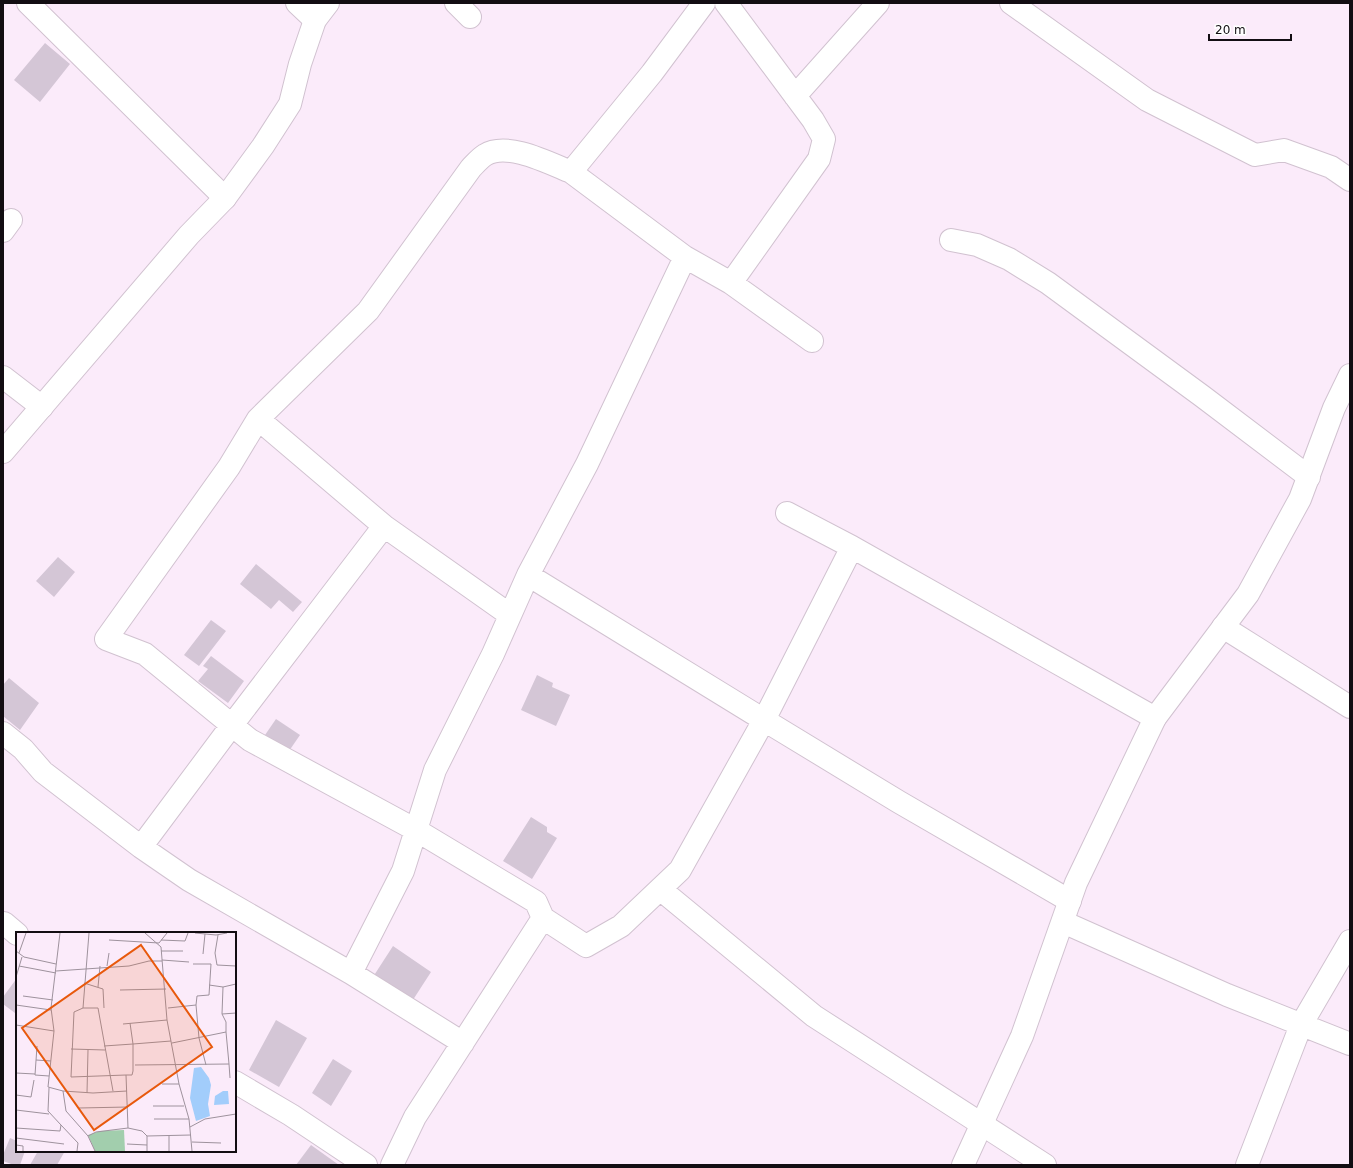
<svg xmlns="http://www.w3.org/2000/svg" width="1353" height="1168" viewBox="0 0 1353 1168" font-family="'DejaVu Sans',sans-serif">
<rect width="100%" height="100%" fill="#fbebfa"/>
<path fill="#d4c6d6" d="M45,43L70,64L40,102L14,80Z
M58,557L75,572L54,597L36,581Z
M256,564L302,602L293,612L279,600L271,609L240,584Z
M211,620L226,631L199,666L184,655Z
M211,656L244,681L228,703L198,681L208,669L203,666Z
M537,675L553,683L552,687L570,695L556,726L521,710Z
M9,678L39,703L20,730L3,716V685Z
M276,719L300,735L289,751L265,735Z
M531,817L547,827V832L557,838L532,879L503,861Z
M393,946L431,972L409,1006L371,980Z
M17,978V1010L15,1013L3,1004V997Z
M276,1020L307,1038L279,1087L249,1070Z
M333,1059L352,1071L331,1106L312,1093Z
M10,1138L17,1141V1151H25L20,1165H14L3,1161V1155Z
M311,1145L339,1165H296Z
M38,1151H65L57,1165H30Z"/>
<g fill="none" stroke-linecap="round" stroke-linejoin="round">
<defs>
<path id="street" d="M28,3L225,198
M297,3L315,20
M456,3L470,17
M726,3L813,120L824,139L819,159L731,283
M1011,3L1147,100L1255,155L1284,150L1331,167L1350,180
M795,96L878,3
M3,231L11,220
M951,240L977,245L1009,259L1048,283L1202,396L1309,477
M685,257L731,283L812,341
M3,377L42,407
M258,419L384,526L510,615
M787,513L852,547L1155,718
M528,575L764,720L852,547
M1223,627L1350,707
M3,733L23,749L43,772L141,847L189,880L351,973L463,1043
M141,847L232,725L384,526
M660,889L814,1016L1045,1165
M543,918L586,946L621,926L680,870L764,720L899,802L1070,901
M1063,922L1227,995L1350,1044
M4,923L17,934
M351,973L403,871L435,770L493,654L528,575L587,464L685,257L571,172L652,73L704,3
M235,1082L291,1115L366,1165
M392,1165L415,1117L543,918L536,902L416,830L250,740L145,654L106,639L229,467L258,419L368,311L471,168C475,164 480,158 485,155C507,141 549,163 571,172
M1247,1165L1301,1025L1350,941"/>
<path id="secondary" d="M3,452L189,235L225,198L263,146L290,104L300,64L315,20L328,3
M963,1165L1022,1036L1076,883L1155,718L1248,594L1300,499L1334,408L1350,375"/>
</defs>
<use href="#street" stroke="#d1c2d0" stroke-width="24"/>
<use href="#secondary" stroke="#d1c2d0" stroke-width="24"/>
<use href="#street" stroke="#fff" stroke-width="22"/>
<use href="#secondary" stroke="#fff" stroke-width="22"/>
</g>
<g transform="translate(16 932)">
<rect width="220" height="220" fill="#fbebfa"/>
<path d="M108,198L109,219H79L72,203L84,199Z" fill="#a2cead"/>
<path d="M185,135L193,146L195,153L192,172L194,184L180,189L174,166L178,136ZM207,159H212L213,172L198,173L199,164Z" fill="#a2cdfb"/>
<path fill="none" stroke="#9e929d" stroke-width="1" d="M44,1L35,76L38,99L32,155L47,159L50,179L72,204L79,219M73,1L67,76H82L97,159M129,1L145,15L151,88L163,152L173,187L176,219M179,1L200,3L211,1M93,8L143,11L151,1M145,8L169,9L172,1M0,19L8,25L40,32M145,19H167M3,21L10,1M187,22L189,2M146,28L173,30M201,33L199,21L202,3M201,33L220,34M3,34L40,41M91,34L93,21M40,39L113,34L133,29H146M0,45L6,25M68,51L87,57L88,76M193,53L207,55L220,52M82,55L84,34M104,58L150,57M7,64L37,68M0,73L35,78M180,73L183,106L190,133M67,76L58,80L55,145L110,143L112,196M152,76L180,73L181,64L193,63L195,32H177M206,82L220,81M107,92L151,88M0,93L38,99M156,111L210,100V90L206,82L207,55M21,114L19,143L33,144M88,114L117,112L114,91M55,117L89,118M20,128L35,129M213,132L214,146M119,133L213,132L210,100M0,141L19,142M110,143H116L117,139V112L155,109M146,152H163M47,159L77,161L111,159M71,161L72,118M0,163L15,165L18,148M137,174H168M63,176L112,175M0,178L33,182M138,187H173M45,193L62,211L61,219M174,195L189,187L220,182M0,196L44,199L45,193L32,179L33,156M72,204L80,200L112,196L126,199L131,204M153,204V219M0,206L48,212M176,210L205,211M111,212L131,213M0,213L7,214V219M131,219V204L175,203"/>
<path fill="#e8590c" fill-opacity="0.15" stroke="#e8590c" stroke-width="2" d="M125,13L196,115L78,198L6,96Z"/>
<rect width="220" height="220" fill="none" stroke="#120d12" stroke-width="2"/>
</g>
<rect width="1353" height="1168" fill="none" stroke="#120d12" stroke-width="8"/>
<path d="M1209 34v6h82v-6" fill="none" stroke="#120d12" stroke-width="2"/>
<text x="1215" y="34" font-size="12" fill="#120d12" stroke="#ffffff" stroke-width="3" paint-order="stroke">20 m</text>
</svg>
